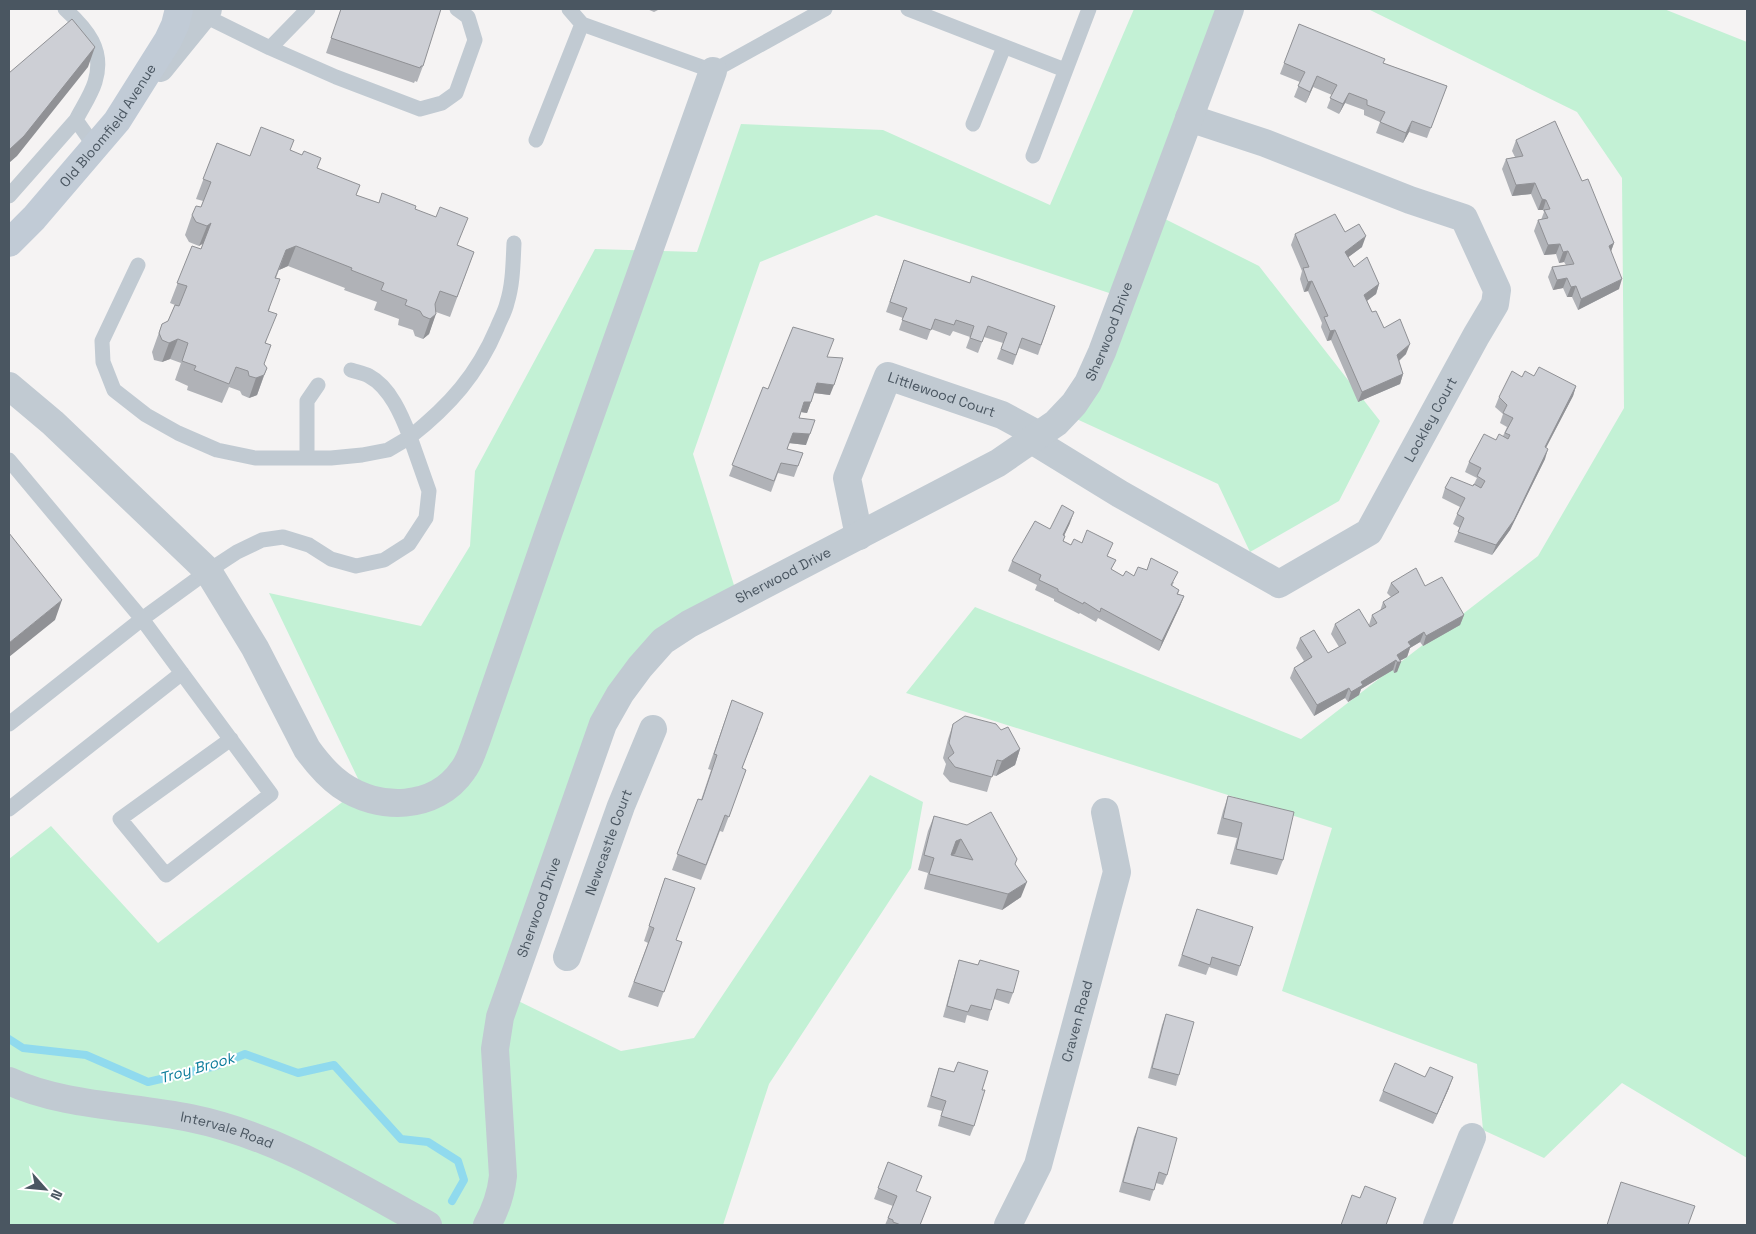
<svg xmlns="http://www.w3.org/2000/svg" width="1756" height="1234" viewBox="0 0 1756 1234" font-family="'Space Grotesk',sans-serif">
<rect width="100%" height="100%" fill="#f5f3f3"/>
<path fill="#c3f1d5" d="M1134,9H1238L1157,215L1259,266L1380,421L1339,501L1250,552L1218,484L1070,416L1121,297L876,215L760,262L693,454L738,598L632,675L508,996L621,1051L694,1038L870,775L923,802L911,868L769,1084L723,1225H9V859L51,826L158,943L362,787L269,593L421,626L470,546L475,471L595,249L697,252L741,124L883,130L1050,205Z
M1368,9H1664L1747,42V1158L1622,1083L1544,1158L1483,1130L1477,1064L1282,991L1332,828L906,693L975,607L1301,739L1538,556L1624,408L1622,178L1577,112Z"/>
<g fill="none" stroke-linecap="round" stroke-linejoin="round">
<path stroke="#90daee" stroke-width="8" d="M9,1039L23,1048L86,1055L148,1082L216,1066L245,1054L298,1073L334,1065L401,1139L428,1142L458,1161L464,1180L452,1201"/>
<path stroke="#c1cad2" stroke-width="15" d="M65,9C87,29 105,50 95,82C91,95 82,108 76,120L95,147
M569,9L582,24
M908,9L1065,70
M203,15L270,48L336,77L420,109L442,103L456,93L475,40L468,17L457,9
M270,48L308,9
M973,124L1004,47
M536,140L582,24L713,71L825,9
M1033,156L1089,9
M9,196L76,120
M138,265L102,341L103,362L114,390L146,415L178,433L217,450L255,458H331L362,455L388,450L410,437L429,491L426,518L409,544L384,560L356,566L331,559L309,545L283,537L262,540L237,552L208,571L142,619L271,794L166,875L120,819L231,739
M351,370C356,372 364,373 369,376C390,387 402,416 410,437C450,405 477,375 497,328C500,320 505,312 507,303C513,284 513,263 514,243
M307,458V401L318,385
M9,460L142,619L9,724
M9,809L182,673"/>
<g stroke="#c1cad2" stroke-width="28">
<path d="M9,386L53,423L208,571L255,648L307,749C317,763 327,775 341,785C378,811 435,811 463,770C470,761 473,749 477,739L549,531L713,71"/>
<path id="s1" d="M1032,440L1120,494L1279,584L1369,532L1476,336L1495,304L1497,290L1464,218L1410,200L1265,143L1189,118"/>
<path id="s2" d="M859,536L847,478L888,376L1002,415L1039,435"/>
<path id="s3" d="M567,957L621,806L653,729"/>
<path id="s4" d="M487,1225C496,1209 501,1194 503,1176L495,1049L500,1017L603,724L620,694L640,667L663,641L689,624L998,463L1056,423L1074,404L1088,383L1102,352L1230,9"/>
<path id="s5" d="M1008,1225L1038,1165L1117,872L1105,812"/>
<path d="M1437,1225L1472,1137"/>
</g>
<g stroke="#c1cad2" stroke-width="28">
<path d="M160,68L208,9"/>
<path id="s6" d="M9,1081C62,1106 133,1106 190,1118C278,1136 351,1183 428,1225"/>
</g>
<path stroke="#c1cbd6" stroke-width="28" id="s7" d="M9,243L34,218L117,121L168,40L175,25L179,9"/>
</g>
<path fill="#b0b2b7" d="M341,9L423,66L417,82L415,81L414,83L326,53Z
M647,9H660L654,12Z
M1299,24L1383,63L1447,86L1427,138L1409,132L1403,143L1376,133L1380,122L1364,115V110L1345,103L1339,114L1327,108L1332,95L1313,87L1306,103L1294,97L1300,82L1280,74Z
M1516,140L1582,181L1614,243L1611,251L1619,289L1578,310L1572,297H1567L1563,288L1553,290L1548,277L1552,267L1566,265L1564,262L1559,263L1556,254L1544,255L1534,231L1538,220H1541L1544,212L1543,210H1538L1531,194L1512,196L1502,169L1506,159L1515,157L1512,151Z
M217,143L250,156L291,150L356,195L379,203L415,209L457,245L474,252L450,317L436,312L429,334L423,339L415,336L413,330L398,325L399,319L374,310L377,302L344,290L345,288L288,266L279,270L276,278L269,311L264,364L267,368L257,395L249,398L242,395L240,391L229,387L222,403L187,390L188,386L175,380L181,363L170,359L162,362L154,360L152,352L162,324L168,321L175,305L170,303L192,246L201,249L203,243L199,246L189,242L185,235L192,215L201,207L203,201L196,199Z
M1345,232L1362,247L1348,257L1354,267L1379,284L1376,294L1367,301L1372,312L1384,328L1406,354L1399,361L1403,374L1400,384L1358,402L1331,340L1327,341L1321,327L1322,323L1308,291L1304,292L1300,279L1302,271L1291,245L1295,234Z
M904,260L970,283L1055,306L1038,355L1019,348L1013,365L997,359L1003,343L984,337L978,353L966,348L970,337L953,331L950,336L931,329L927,340L899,330L903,318L886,312Z
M827,357L830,395L814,393L807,413L801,412L799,418L806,445L789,443L787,450L803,453L794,477L778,473L771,492L729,476L763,387L768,389Z
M1534,376L1576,386L1573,396L1546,448L1545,459L1510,530L1492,555L1454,542L1460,528L1453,524L1460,507L1442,498L1445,488L1473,486L1477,478L1465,472L1469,462L1496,440L1503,436L1507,427L1500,423L1503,414L1495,407L1499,397L1522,377Z
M1070,523L1064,536L1063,541L1071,545L1108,556L1112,570L1123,576H1134L1174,582L1172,586L1179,590L1178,594L1184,596L1180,606L1159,651L1098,618L1096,622L1080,613L1079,614L1054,601V599L1035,590L1037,585L1008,571L1012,561Z
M1391,583L1425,586L1464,615L1460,625L1423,646L1420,642L1410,648L1407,657L1400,661L1397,672L1394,673L1393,670L1361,689L1359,695L1348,702L1345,698L1314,716L1290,678L1294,668L1304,661L1296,648L1300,638L1328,653L1339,647L1331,634L1335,624L1369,625L1372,615L1380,611L1383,602L1391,597L1387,593Z
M732,700L758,728L742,768L746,770L723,832L720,831L701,880L672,870L698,799L701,800L711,770L708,769Z
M953,724L1001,730L1020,749L1015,765L996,776L992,775L987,792L950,782L943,774L946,764L943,758L948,739Z
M1228,796L1283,860L1277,875L1230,864L1237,838L1217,834L1223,811Z
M934,816L1015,864L1021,897L1002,910L924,889L928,873L918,870L928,831Z
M665,878L676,940L682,942L658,1007L628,997L648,943L644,941Z
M1197,909L1240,966L1237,976L1209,967L1206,975L1178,966Z
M959,960L978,965L980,960L1013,993L1009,1004L994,999L988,1021L967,1015L965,1023L943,1017L956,970Z
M1166,1014L1179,1075L1176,1086L1148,1078L1162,1025Z
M958,1062L982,1090L974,1126L970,1136L938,1126L942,1111L927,1107L939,1068L954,1072Z
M1449,1088L1433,1124L1379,1101L1383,1091Z
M1138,1127L1167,1175L1163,1185L1156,1183L1150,1201L1119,1192L1134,1137Z
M888,1162L916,1191L921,1225H885L893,1206L874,1199Z"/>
<path fill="#909195" d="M95,47L88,67L17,156L9,163V150Z
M1317,76L1313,87L1306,103L1310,92Z
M1349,93L1345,103L1339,114L1343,104Z
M1412,121L1409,132L1403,143L1406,133Z
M1535,183L1531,194L1512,196L1516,185Z
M1542,199L1546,200L1543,210H1538Z
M211,223L204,243L199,246L207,226Z
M1366,236L1362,247L1342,262L1345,252Z
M1614,243L1610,254L1609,246Z
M1560,244L1556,254L1544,255L1548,245Z
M296,246L288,266L279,270L286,250Z
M1568,251L1564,262L1559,263L1563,252Z
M1567,278L1563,288L1553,290L1557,280Z
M1622,279L1619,289L1578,310L1581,299Z
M1312,281L1308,291L1304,292L1308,282Z
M1379,284L1376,294L1361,305L1364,295Z
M1576,286L1572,297H1567L1571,287Z
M436,314L429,334L423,339L430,319Z
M1335,330L1331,340L1327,341L1330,331Z
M178,339L170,359L162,362L169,343Z
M1410,344L1406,354L1393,366L1397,355Z
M1403,374L1400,384L1358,402L1362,392Z
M264,375L257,395L249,398L256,378Z
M817,383L834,385L830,395L814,393Z
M1576,386L1573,396L1541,457L1545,447Z
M804,402H811L807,413L801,412Z
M793,433L810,434L806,445L789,443Z
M1548,449L1545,459L1510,530L1492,555L1496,545Z
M1074,512L1070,523L1059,546L1063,535Z
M1184,596L1180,606L1159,651L1162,641Z
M62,600L55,620L9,657V643Z
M1464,615L1460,625L1423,646L1426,636Z
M1424,632L1420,642L1410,648L1407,657L1397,662H1401L1397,672L1394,673L1397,662L1396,660L1393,670L1361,689L1359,695L1348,702L1351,692L1361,682L1397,655L1408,642Z
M1349,688L1345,698L1314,716L1317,705Z
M1020,749L1015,765L996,776L1002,761Z
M961,839L955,854L950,856L956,841Z
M1027,882L1021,897L1002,910L1008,894Z
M1453,1077L1449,1088L1433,1124L1437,1114Z"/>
<path fill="#cdcfd5" stroke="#909195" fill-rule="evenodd" d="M341,9H441L423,66H421L420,68L331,38Z
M72,19L95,47L24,136L9,150V73Z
M1299,24L1385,59L1383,63L1447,86L1431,128L1412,121L1406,133L1380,122L1385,112L1367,105V100L1349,93L1343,104L1330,98L1337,85L1317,76L1310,92L1298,86L1305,72L1284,63Z
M1555,121L1582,181L1588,179L1614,243L1609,246L1622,279L1581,299L1576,286L1571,287L1567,278L1557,280L1552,267L1574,264L1568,251L1563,252L1560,244L1548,245L1538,220L1548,218L1544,210L1550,209L1546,200L1542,199L1535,183L1516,185L1506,159L1523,156L1516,140Z
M261,127L294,140L290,150L302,155L304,151L321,158L317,168L360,185L356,195L379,203L382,193L416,206L415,209L436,217L440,207L468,218L457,245L474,252L457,297L440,291L435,304L436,314L430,319L423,316L420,311L405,305L407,300L381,290L384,283L351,270L352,268L296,246L286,250L275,278L280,279L268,311L277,314L265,343L271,345L264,364L267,368L264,375L256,378L249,376L248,371L236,367L229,384L194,370L196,366L182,361L188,343L178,339L169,343L162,340L159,333L162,324L168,321L175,305L179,306L187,286L177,283L192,246L201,249L211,223L207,226L196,222L192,215L196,206L201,207L211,182L203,179L217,143L250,156Z
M1335,214L1345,232L1359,224L1366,236L1345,252L1354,267L1367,257L1379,284L1364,295L1372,312L1376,311L1384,328L1400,319L1410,344L1397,355L1403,374L1362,392L1335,330L1330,331L1324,317L1328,316L1312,281L1308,282L1303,268L1309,267L1295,234Z
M904,260L970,283L972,276L1055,306L1041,345L1022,338L1016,355L1001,349L1007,333L988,326L982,342L970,338L974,326L956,320L954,325L935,319L931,330L902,320L907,308L890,302Z
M793,327L834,339L827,357L843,358L834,385L817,383L811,402H804L799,418L815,420L810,434L793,433L787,449L803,453L798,466L781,463L774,481L732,465L763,387L768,389Z
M1539,367L1576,386L1545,447L1548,449L1514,520L1496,545L1458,532L1464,518L1457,514L1465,498L1445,488L1451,477L1473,486L1474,484L1481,488L1485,481L1477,476L1481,468L1469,462L1484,434L1496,440L1499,434L1508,439L1510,435L1505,433L1513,418L1503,413L1507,405L1499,397L1512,371L1522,377L1525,371L1534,376Z
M1062,505L1074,512L1063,535L1065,536L1063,541L1071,545L1074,539L1082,543L1087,530L1113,543L1107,556L1116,560L1111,569L1123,576L1126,571L1134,576L1138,567L1147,570L1151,558L1178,572L1171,585L1179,590L1177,594L1184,596L1162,641L1101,608L1100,612L1084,602L1083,604L1058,591V589L1039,580L1041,575L1012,561L1035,521L1050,529Z
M9,533L62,600L9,643Z
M1416,568L1425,586L1442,577L1464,615L1426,636L1424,632L1408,642L1411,646L1397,655L1401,662H1397L1396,660L1361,682L1363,685L1351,692L1349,688L1317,705L1294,668L1312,657L1300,638L1314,630L1328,653L1346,643L1335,624L1359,609L1370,627L1377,623L1372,615L1386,607L1383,602L1399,592L1391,583Z
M732,700L763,713L742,768L746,770L729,817L725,815L706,865L677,854L698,799L702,800L717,755L714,754Z
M965,716L996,724L1001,730L1008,727L1020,749L1002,761L997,760L992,777L955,767L948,758L954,753L949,743L953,724Z
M1228,796L1294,812L1283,860L1236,849L1242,823L1223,818Z
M991,812L1017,859L1015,864L1027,882L1008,894L929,874L934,858L924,855L934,816L967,825ZM961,839L973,860L951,855L956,841Z
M665,878L695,888L676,940L682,942L664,992L634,982L654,928L649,926Z
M1197,909L1253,927L1240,966L1212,957L1210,965L1182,955Z
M959,960L978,965L980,960L1019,971L1013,993L997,989L991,1010L971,1005L968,1012L947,1006Z
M1166,1014L1194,1022L1179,1075L1152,1068Z
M958,1062L988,1071L982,1090H985L974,1126L941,1116L946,1101L931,1096L939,1068L954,1072Z
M1395,1063L1425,1077L1430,1067L1453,1077L1437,1114L1383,1091Z
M1138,1127L1177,1138L1167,1175L1159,1172L1154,1190L1123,1182Z
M888,1162L922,1176L916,1191L931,1197L920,1225H901L893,1222V1220L888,1218L897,1196L878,1188Z
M1621,1182L1695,1206L1688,1225H1607Z
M1365,1186L1396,1198L1386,1225H1341L1352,1195L1360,1198Z"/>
<g text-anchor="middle" stroke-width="4" stroke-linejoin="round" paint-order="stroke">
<g font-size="14" fill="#4a5661" stroke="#fff">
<text dy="5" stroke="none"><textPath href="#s7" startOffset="154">Old Bloomfield Avenue</textPath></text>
<text dy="5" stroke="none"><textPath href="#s4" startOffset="1182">Sherwood Drive</textPath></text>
<text dy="5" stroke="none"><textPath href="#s2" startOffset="226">Littlewood Court</textPath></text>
<text dy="5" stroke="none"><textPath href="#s1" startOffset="518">Lockley Court</textPath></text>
<text dy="5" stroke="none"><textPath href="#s4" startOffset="762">Sherwood Drive</textPath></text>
<text dy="5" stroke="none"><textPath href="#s3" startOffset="122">Newcastle Court</textPath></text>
<text dy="5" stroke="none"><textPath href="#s4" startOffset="328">Sherwood Drive</textPath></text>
<text dy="5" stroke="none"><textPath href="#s5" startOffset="216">Craven Road</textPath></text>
<text dy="5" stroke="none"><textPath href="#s6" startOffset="224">Intervale Road</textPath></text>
</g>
<g font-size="15" font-style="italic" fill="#0c7c9b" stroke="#fff">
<text transform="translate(197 1068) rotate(-16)" y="5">Troy Brook</text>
</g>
</g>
<rect width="1756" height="1234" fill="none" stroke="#4a5661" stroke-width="20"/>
<g transform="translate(45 1189) rotate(117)" stroke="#ffffff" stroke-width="4" paint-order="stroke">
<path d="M0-4L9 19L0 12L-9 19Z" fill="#4a5661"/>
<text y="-8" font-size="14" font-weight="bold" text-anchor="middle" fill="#4a5661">N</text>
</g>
</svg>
